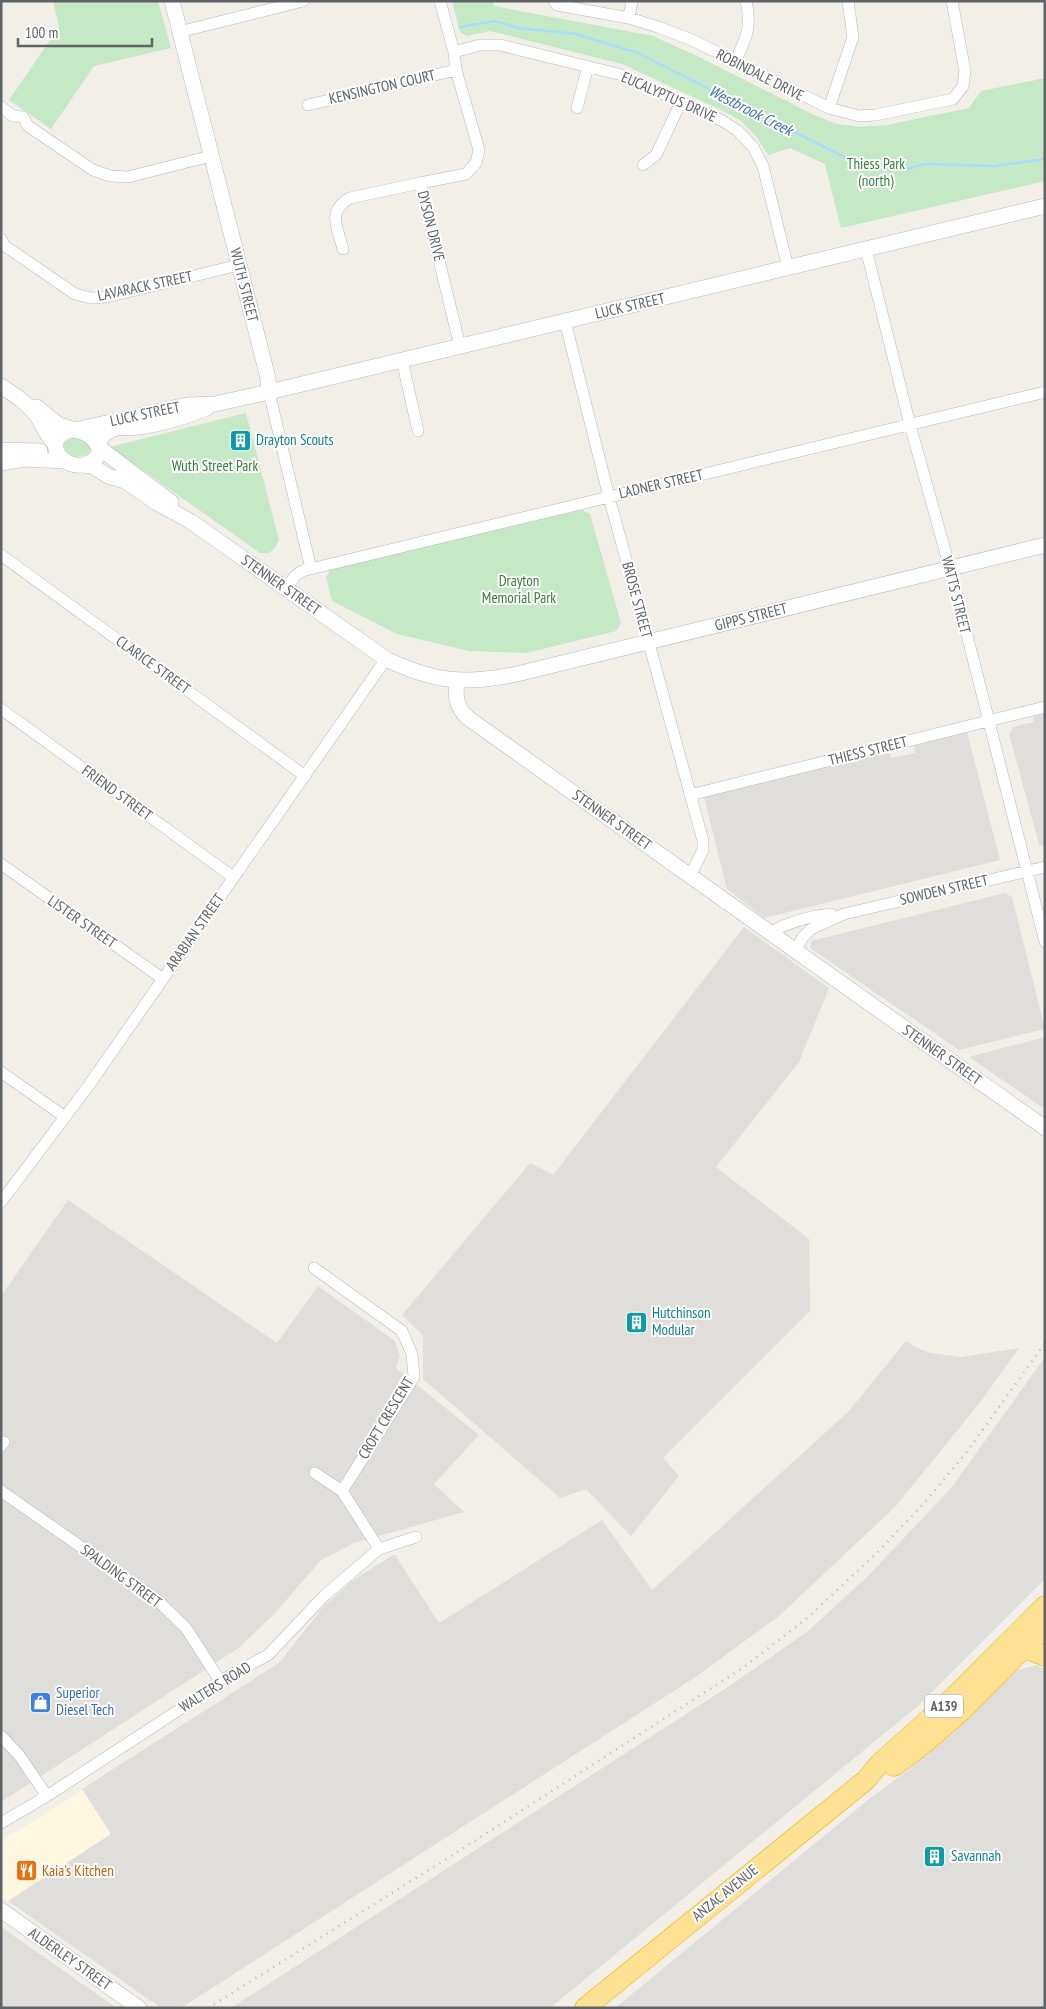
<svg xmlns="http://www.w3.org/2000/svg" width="1046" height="2009" viewBox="0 0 1046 2009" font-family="'PT Sans Narrow',sans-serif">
<rect width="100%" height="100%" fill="#f1efe8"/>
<path fill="#fef7e0" d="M83,1790L111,1834L8,1901L1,1897V1841Z"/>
<path fill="#e0deda" d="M1045,713V847L1039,844L1009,734L1013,727L1034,722L1033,717Z
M967,732L1000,860L764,918L727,889L704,797L889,752L891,758L915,753L914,746Z
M1005,893L1012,897L1045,1029L959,1050L810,948L811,941Z
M744,927L829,988L799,1062L716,1167L809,1239L810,1311L663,1458L679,1476L631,1536L586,1489L560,1498L423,1379V1335L402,1315L530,1163L553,1175Z
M1045,1037V1109L969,1057Z
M68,1200L277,1343L318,1286L395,1341L400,1356L396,1368L479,1435L434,1484L464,1512L354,1543L321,1560L276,1612L240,1647L1,1802V1296Z
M906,1341L917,1348L930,1353L961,1357L1019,1348L978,1405L895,1507L779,1616L694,1678L181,2008H161L8,1901L111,1834L82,1789L279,1663L324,1606L352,1581L393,1555H395L439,1623L602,1520L652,1590L848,1412Z
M1045,1357V1579L919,1705L550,2008H231L731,1685L808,1631L867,1577L952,1487Z
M1037,1665L1045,1669V2008H615L869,1799L914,1766L951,1736L1018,1670Z
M1,1927L117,2008H1Z"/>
<path fill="#c5e8c5" d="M53,1H158L171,48L94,66L51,129L9,100L59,27Z
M452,1H493L494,6L653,36L697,56L814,115L837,124L862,127L887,125L969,108L981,91L1045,78V181L841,228L825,164L790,148L768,155L756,136L741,121L723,111L622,64L490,31L467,36L460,32Z
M246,413L279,540L275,548L269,553H260L110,447Z
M72,438L82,439L91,448L88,455L76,457L65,452L63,443Z
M582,510L590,514L621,623L616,631L526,653L469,651L397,634L332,601L326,577L332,568Z"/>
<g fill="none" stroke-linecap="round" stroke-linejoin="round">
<path stroke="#aadaff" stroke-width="2.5" d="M460,27L494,21L519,28L576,34L638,53L868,169L903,170L925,164L995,166L1045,159"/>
<defs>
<path id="street" d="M440,1L454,52L456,70L479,150L476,163L466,174L420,183L460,346
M554,1L557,5L629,18L658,27L692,40L829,108L859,116L876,115L953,99L963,86L965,71L952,1
M629,18L632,1
M179,32L303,1
M454,52L480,45H500L622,75L721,120L738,131L753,147L763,166L788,268
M735,62C746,39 752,27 746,1
M308,105L456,70
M1,107L13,116L23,117L28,126L93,170L110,176L128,177L211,156
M577,108L588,66
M829,108L853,37L848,1
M643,165L656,155L681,102
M1,239L5,246L75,294L91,298L107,297L239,265
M343,249C337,227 327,211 350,198L420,183
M866,249L910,425L950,568L1045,942
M565,321L609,497L703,841V850L690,876
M402,360L418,431
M269,392L311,569
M1,555L305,776
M286,589L295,576L302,571L1045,392
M1,709L233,877
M690,795L1045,707
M1,864L163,979
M769,933C789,922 809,916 831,914
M795,951L803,937L811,929L844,914L1045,867
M1,1072L65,1117
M1,1202L89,1085L386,659
M314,1268L402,1331L412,1354L414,1377L342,1491
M1,1446L4,1442
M315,1473L342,1491L379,1549
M1,1491L157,1600L186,1628L220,1681
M1,1736L19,1755L47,1796
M1,1823L47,1796L194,1700L220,1681L268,1655L325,1595L379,1549L416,1537"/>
<path id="secondary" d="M172,1L268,378L269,392
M1,386C15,395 29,404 38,418C44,427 47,437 56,445
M37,407L59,425L75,430
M70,430C91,429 112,453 89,463C64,474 39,440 70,430Z
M75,430L187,405L215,404L269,392L1045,206
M98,446C100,439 103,434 109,431C119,425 130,429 140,427C163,423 186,417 207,408
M98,447L171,502
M1,450L40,451
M1,463L24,459L65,461
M82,465L92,466L108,476L125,481L157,503L190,521L386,659C434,682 465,685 517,674L1045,545
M457,681C455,696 456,707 468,718L1045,1128
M1,1910L139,2008"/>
<path id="highway" d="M1024,1648L1045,1656
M894,1766C951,1727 997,1675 1045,1626
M585,2008L866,1780L879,1764L956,1695L1045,1606"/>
</defs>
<use href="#street" stroke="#b5b8bc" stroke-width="12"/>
<use href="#secondary" stroke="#b6babf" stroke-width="16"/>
<use href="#highway" stroke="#f9ab00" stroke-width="21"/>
<use href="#street" stroke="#fff" stroke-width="11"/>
<use href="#secondary" stroke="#fff" stroke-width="15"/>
<use href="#highway" stroke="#fde293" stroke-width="20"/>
<path stroke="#b6b7b8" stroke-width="2.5" stroke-dasharray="1 6" stroke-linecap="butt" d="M208,2008L459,1851L744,1667L806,1619L876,1554L925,1502L966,1453L1045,1343"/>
</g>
<defs>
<symbol id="building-square" viewBox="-11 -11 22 22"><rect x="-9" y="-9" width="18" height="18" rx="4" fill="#0f9aa8" stroke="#fff"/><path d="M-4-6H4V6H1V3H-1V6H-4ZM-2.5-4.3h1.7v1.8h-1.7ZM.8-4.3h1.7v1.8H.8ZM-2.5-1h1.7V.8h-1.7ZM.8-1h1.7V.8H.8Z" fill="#fff"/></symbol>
<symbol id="shop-square" viewBox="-11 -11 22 22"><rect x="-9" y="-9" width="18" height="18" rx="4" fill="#3f7fe0" stroke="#fff"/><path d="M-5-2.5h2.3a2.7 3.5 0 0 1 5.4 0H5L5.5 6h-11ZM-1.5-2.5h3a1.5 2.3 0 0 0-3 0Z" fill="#fff"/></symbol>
<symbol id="restaurant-square" viewBox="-11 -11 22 22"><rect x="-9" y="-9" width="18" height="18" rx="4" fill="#e8710a" stroke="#fff"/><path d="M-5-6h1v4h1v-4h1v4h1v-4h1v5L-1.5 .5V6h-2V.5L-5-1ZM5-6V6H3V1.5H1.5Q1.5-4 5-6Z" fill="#fff"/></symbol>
</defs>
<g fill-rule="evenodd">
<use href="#building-square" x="228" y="428" width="25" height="25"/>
<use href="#building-square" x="624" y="1310" width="25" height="25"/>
<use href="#shop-square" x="28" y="1690" width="25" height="25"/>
<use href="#building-square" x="922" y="1844" width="25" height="25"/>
<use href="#restaurant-square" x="14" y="1858" width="25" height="25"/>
</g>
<g text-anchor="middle" stroke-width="4" stroke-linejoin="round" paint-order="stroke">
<rect fill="#fff" stroke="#8f9295" stroke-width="1" x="925" y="1694.5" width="38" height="23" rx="4"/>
<g font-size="14" font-weight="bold" fill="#5f6368">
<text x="944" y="1711">A139</text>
</g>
<g font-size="15" fill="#5f6368" stroke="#fff">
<text transform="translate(760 75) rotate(27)" y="5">ROBINDALE DRIVE</text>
<text transform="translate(382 87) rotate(-13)" y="5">KENSINGTON COURT</text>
<text transform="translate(669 97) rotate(24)" y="5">EUCALYPTUS DRIVE</text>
<text transform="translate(431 226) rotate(76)" y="5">DYSON DRIVE</text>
<text transform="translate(244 285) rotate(76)" y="5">WUTH STREET</text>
<text transform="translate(145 286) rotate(-12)" y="5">LAVARACK STREET</text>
<text transform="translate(630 306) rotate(-13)" y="5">LUCK STREET</text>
<text transform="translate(145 414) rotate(-12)" y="5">LUCK STREET</text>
<text transform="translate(661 484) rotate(-13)" y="5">LADNER STREET</text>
<text transform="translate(281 585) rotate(35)" y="5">STENNER STREET</text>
<text transform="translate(956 595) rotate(76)" y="5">WATTS STREET</text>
<text transform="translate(637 600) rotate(75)" y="5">BROSE STREET</text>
<text transform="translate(751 617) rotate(-14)" y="5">GIPPS STREET</text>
<text transform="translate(153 665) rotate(36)" y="5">CLARICE STREET</text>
<text transform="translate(868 751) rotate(-14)" y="5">THIESS STREET</text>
<text transform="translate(117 793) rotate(36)" y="5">FRIEND STREET</text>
<text transform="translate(612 820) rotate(35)" y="5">STENNER STREET</text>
<text transform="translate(944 890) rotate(-13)" y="5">SOWDEN STREET</text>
<text transform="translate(82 922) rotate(35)" y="5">LISTER STREET</text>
<text transform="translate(195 932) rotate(-55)" y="5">ARABIAN STREET</text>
<text transform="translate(942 1055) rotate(35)" y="5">STENNER STREET</text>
<text transform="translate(386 1418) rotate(-59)" y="5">CROFT CRESCENT</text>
<text transform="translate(121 1576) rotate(36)" y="5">SPALDING STREET</text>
<text transform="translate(215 1687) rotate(-32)" y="5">WALTERS ROAD</text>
<text transform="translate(725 1893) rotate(-39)" y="5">ANZAC AVENUE</text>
<text transform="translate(70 1959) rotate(35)" y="5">ALDERLEY STREET</text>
</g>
<g font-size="15" fill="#348238" stroke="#fff">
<text x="876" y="169">Thiess Park<tspan x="876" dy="17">(north)</tspan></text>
<text x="215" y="471">Wuth Street Park</text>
<text x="519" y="586">Drayton<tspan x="519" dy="17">Memorial Park</tspan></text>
</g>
<g font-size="15" fill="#0d838f" stroke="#fff" text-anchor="start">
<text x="256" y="445">Drayton Scouts</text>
<text x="652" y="1318">Hutchinson<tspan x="652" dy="17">Modular</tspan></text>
<text x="951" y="1861">Savannah</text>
</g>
<g font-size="15" fill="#366cbe" stroke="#fff" text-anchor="start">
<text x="56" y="1698">Superior<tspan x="56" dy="17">Diesel Tech</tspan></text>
</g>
<g font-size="15" fill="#c56008" stroke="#fff" text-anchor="start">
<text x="42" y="1876">Kaia's Kitchen</text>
</g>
<g font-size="16" font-style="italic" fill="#4174aa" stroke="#fff">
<text transform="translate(751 110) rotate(27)" y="6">Westbrook Creek</text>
</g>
</g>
<rect width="1046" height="2009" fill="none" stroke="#5f6368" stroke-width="5"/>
<path d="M18 38v8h134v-8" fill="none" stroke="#5f6368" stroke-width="2.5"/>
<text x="25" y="38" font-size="15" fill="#5f6368" stroke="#ffffff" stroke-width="4" paint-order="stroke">100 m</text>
</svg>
